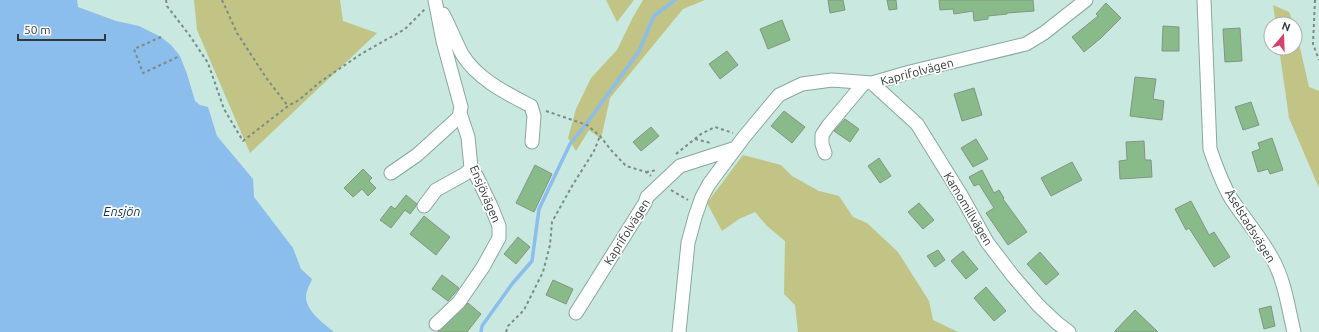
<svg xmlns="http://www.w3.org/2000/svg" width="1319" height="332" viewBox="0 0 1319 332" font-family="Ubuntu,sans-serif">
<rect width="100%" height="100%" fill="#c9e8e0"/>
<path fill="#c1c484" d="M194,0H340L343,21L377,33L250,153L197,30Z
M606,0H634L617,22Z
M643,0H705L683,9L610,98L601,139L589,130L576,151L568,138L576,109L591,78L617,50L633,17Z
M1273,5L1289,12L1294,24H1276Z
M1295,26L1309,87L1319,91V188L1289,118L1279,48H1295Z
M743,155L781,165L792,176L819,191L839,196L853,217L867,223L898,252L929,301L933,320L958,332H798L795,305L784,294L785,241L767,226L755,212L739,219L722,231L707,203Z"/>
<path fill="#8bbded" d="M0,0H77L78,7L116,21L139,26L161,37L171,45L180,56L187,74L195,101L200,105L208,107L217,136L253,179L254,197L293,248L301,269L312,279C311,283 308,287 307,291C301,308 323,323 334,332H0Z"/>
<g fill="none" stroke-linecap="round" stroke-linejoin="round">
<path stroke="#8bbded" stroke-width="3.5" d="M481,332L482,326L512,284L532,261L539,209L570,144L587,123L639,51L654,16L675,0"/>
</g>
<path fill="#89bb8a" stroke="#839583" d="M828,0H843L845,10L830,13Z
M887,0H896L897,9L889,10Z
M939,0H1033L1034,11L1007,13V14L988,16V19L974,21L973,11L954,14L953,9L940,10Z
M1106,3L1121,18L1101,38L1084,52L1072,37L1098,16L1096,14Z
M782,20L790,40L768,49L760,29Z
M1163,26L1179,27V51H1162Z
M1240,28L1242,61L1225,62L1223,29Z
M727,51L738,65L720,79L709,64Z
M1135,77L1156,79L1153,99L1164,101L1162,120L1130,116Z
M974,88L982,115L962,121L954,94Z
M1251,102L1259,125L1243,130L1235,107Z
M784,111L805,127L792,143L771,126Z
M845,119L859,129L850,142L834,131Z
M651,127L659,136L641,151L633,142Z
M1272,138L1283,170L1270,174L1268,169L1258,172L1252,152L1260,149L1258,143Z
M976,139L988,159L973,167L961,148Z
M1144,141L1145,160H1151L1152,177L1120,179L1119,161L1127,160L1126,142Z
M879,158L891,176L880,183L868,166Z
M1072,162L1082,180L1051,196L1041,178Z
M535,165L552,174L534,212L516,203Z
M363,169L372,178L369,181L376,188L368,196L362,189L353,197L344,188Z
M982,170L994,193L999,190L1004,198L1003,199L1027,232L1008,245L986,213L994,208L979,184L974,186L969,177Z
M406,195L417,204L416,206L410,214L405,210L391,228L380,220L391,206L395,209Z
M1191,201L1209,235L1214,232L1230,257L1214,267L1189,228L1186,230L1175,209Z
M919,203L934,220L923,229L908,212Z
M424,216L450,237L436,255L410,234Z
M518,237L530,247L516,264L504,254Z
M938,250L945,260L935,267L927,256Z
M963,251L978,269L966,279L951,261Z
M1040,252L1059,274L1046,285L1027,264Z
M442,275L459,288L448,301L432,289Z
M553,280L573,289L566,304L546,295Z
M986,287L1006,311L994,321L974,298Z
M468,303L481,314L467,332H438Z
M1271,306L1275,326L1264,329L1259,309Z
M1135,310L1158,332H1114Z"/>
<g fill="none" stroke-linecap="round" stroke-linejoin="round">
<defs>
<path id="minor" d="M1204,0L1210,149C1216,166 1222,184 1232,200C1245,219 1261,238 1272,258C1285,281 1288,307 1294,332
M443,14C450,27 455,41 462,54C477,79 506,93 531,106L534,116L532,142
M872,83L917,124L961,195L987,242L1013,276L1038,305L1057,323L1069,332
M825,153L822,144V135L828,126L864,83
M391,173L417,155L459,117L461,107L443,41L435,0
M424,206L436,190L465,174L471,168
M576,313L645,203L647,197L680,166L736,148
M436,324L459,302L483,267L499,238V226L491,206L477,177L471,168L468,137L460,113
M679,332L688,243L695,217L702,197L709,184L744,137L779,95L802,84L832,80L872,83L910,72L1026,44L1044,33L1086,0"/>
</defs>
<use href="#minor" stroke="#89a7a0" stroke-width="15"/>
<path stroke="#788d87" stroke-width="2" stroke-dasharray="3 3" stroke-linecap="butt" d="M166,0L167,6L190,36L208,63L224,109L243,141L288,106L299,100L320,82L361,54L405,29L425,9
M222,0L237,33L267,79L288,106
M1315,0L1313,44L1319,60
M161,37L134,49L143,73L180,56
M546,111L587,125L600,136L611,150L626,166L646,172L651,176
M695,139L711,143
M676,154L701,134L715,127L733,133
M646,172L657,170
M671,190L688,200
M506,332L508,326L524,310L543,272L550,245L552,222L572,186L594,151L600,136"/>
<use href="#minor" stroke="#fff" stroke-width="13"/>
</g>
<g text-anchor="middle" stroke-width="3.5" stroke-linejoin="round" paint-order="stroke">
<g font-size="12" fill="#2f3b38" stroke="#fff">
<text transform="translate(917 72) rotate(-15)" y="4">Kaprifolvägen</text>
<text transform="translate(485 194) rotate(67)" y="4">Ensjövägen</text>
<text transform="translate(968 209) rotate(59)" y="4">Kamomillvägen</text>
<text transform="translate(1250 226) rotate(58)" y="4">Åselstadsvägen</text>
<text transform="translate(627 232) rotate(-58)" y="4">Kaprifolvägen</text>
</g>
<g font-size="13" font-style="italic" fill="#0e3453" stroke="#fff">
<text x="122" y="216">Ensjön</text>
</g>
</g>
<g transform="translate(1283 36) rotate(19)"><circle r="19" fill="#ffffff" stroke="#acb1af"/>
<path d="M0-3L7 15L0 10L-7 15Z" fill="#d2446b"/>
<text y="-6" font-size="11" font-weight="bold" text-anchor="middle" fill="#2f3b38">N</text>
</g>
<path d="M18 34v6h87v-6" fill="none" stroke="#2f3b38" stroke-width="2"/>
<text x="24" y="34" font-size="12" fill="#2f3b38" stroke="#ffffff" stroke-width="3" paint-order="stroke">50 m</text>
</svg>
